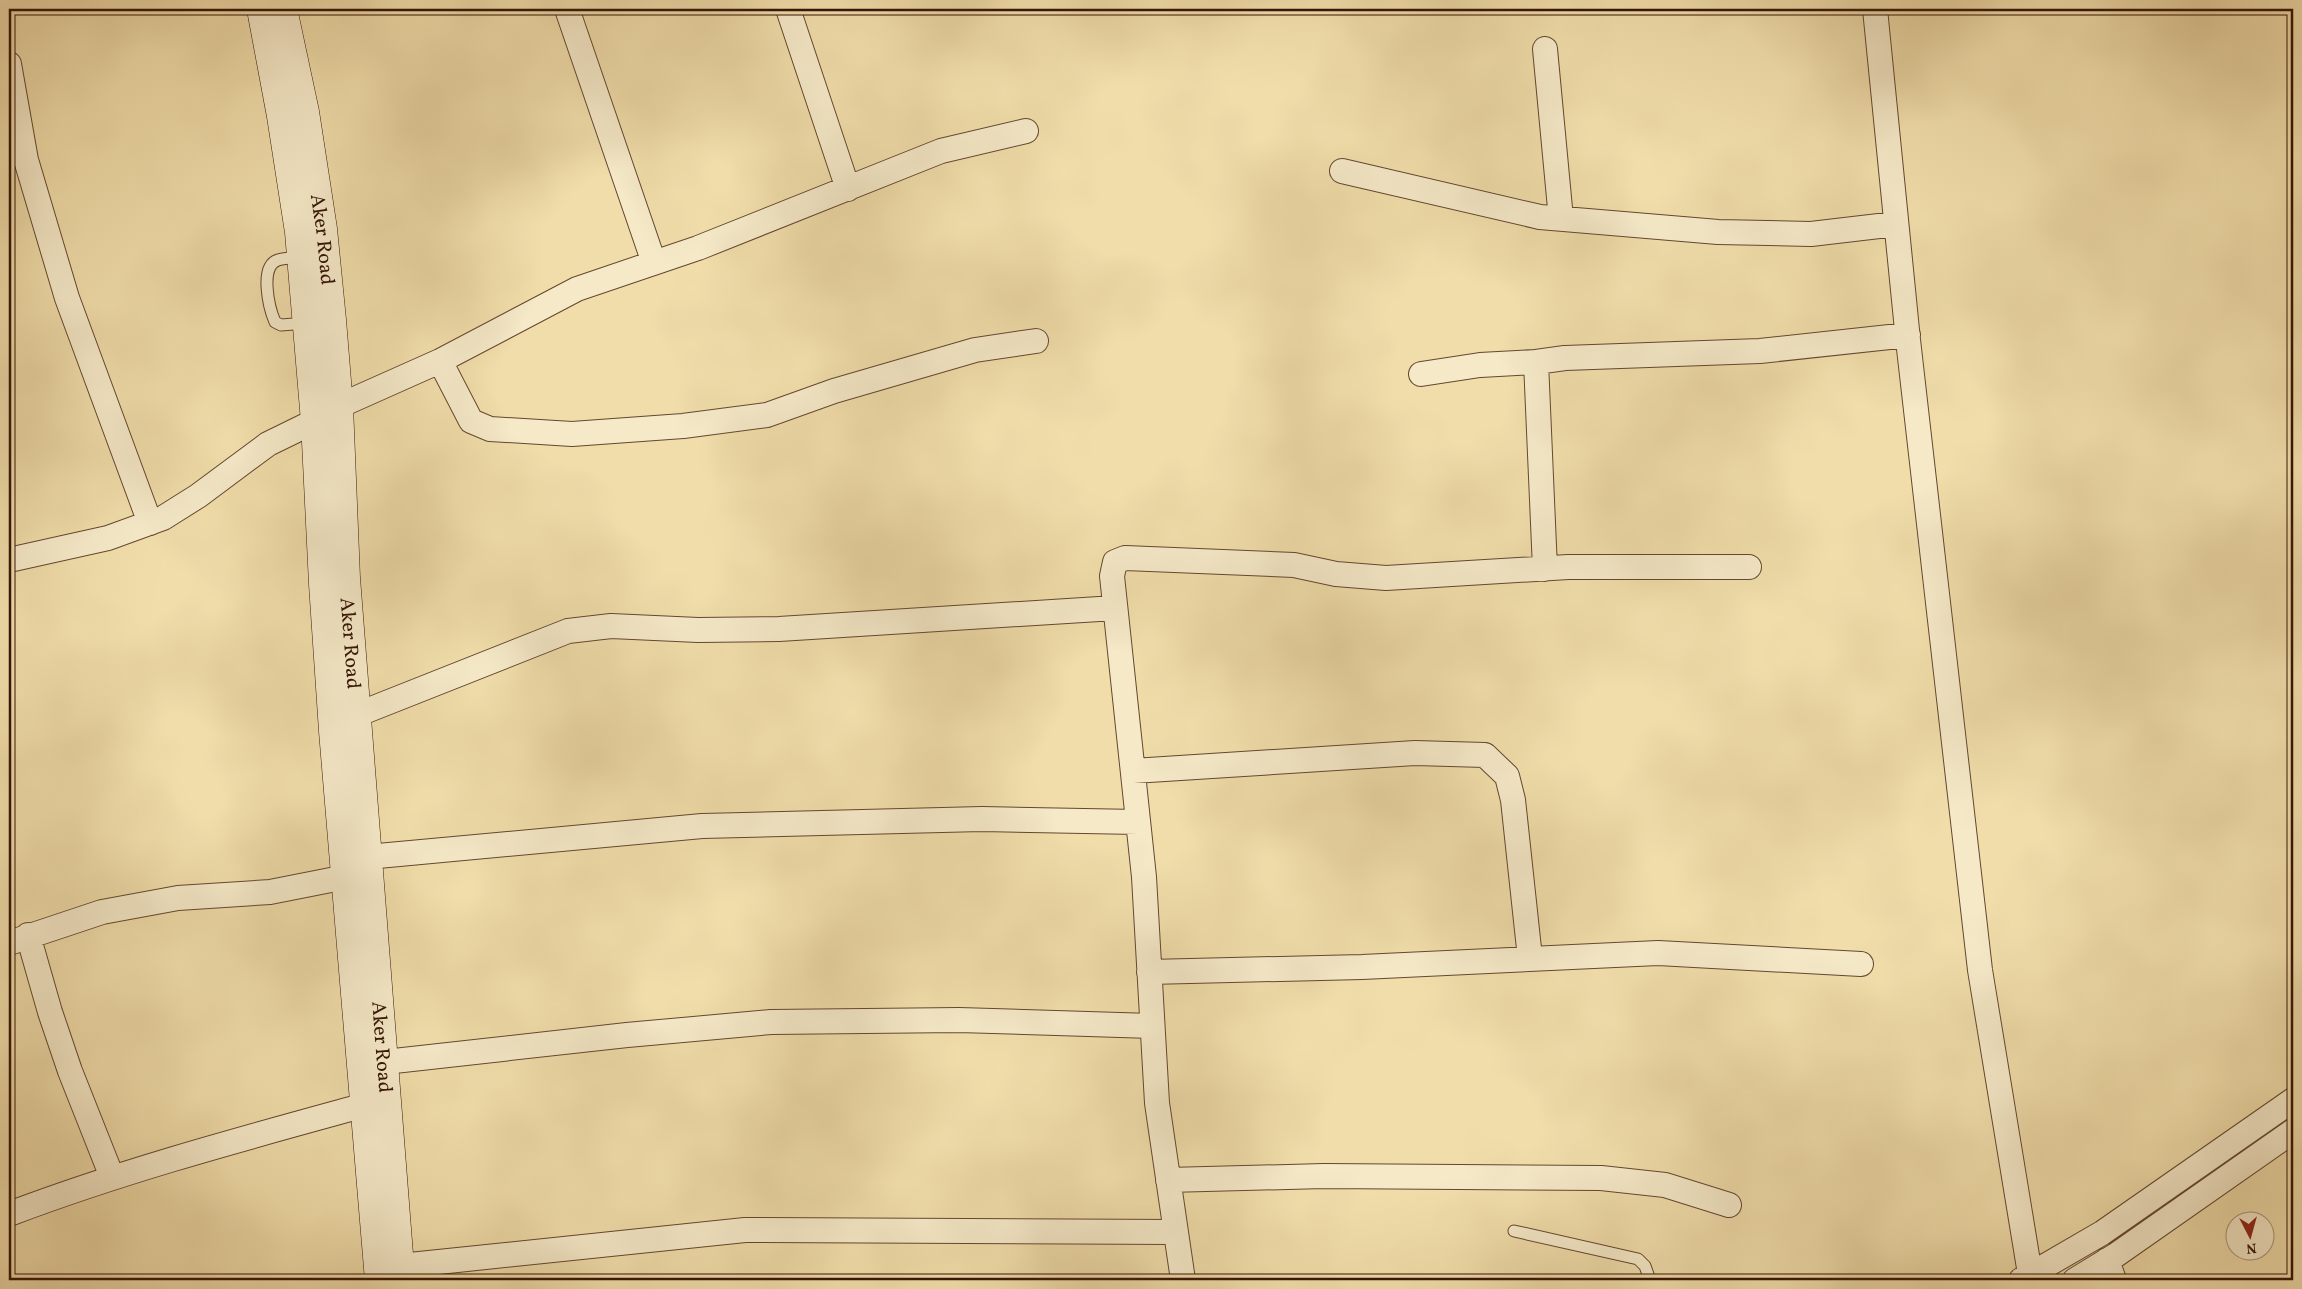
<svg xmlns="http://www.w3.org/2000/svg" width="2302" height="1289" viewBox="0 0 2302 1289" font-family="Vollkorn,serif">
<rect width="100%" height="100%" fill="#f0ddaa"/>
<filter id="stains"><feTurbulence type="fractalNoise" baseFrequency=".004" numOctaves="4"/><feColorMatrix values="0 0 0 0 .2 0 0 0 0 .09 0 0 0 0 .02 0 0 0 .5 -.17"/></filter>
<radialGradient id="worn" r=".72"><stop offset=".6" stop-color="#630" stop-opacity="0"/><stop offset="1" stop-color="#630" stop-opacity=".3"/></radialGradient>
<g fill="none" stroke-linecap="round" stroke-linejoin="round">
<defs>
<path id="lane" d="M302,258C295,258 285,257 278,260C259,266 269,308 275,322L281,325L307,323
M1514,1231L1638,1259L1645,1266L1650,1280"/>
<path id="street" d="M567,9L654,263
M788,9L848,189
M1875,9L1908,340L1980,970L2031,1280
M1545,49L1561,219
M9,64L26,160L67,298L150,523
M1342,171L1540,217L1718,232L1811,234L1896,224
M440,361L471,421L490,429L572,434L683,426L767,415L834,391L975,350L1036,341
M1421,374L1480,365L1536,362
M339,406L440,361L577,289L698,248L941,151L1026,131
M9,560L108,538L163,518L198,496L268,444L315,421
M1545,569L1536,362L1565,358L1760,351L1908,335
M356,715L568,631L611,626L698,630L779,629L1115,608
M1133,771L1415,753L1485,755L1507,776L1513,800L1530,958
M367,857L702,826L982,819L1138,822
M28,935L50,1012L70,1071L112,1177
M9,943L102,912L178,898L270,892L346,877
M1149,972L1362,967L1658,953L1861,964
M385,1062L627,1035L771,1022L959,1020L1152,1026
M1168,1180L1324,1176L1601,1178L1665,1185L1729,1205
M9,1214C125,1170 245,1138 365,1105
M2107,1260L2114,1280
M400,1266L745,1230L1176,1232
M1183,1280L1157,1103L1144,877L1112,576L1115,562L1125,558L1294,565L1336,574L1386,578L1568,567H1749
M2021,1280L2102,1233L2293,1100
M2075,1280L2116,1255L2293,1131"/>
<g id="secondary">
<path d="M261,9L281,116L299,232L315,421L323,584L333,731L379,1280"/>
<path id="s1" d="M283,9L305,112L323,229L332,320L339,406L346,578L401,1280"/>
</g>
</defs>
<use href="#lane" stroke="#644730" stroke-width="13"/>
<use href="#street" stroke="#644730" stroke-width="26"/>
<use href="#secondary" stroke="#351507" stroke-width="29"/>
<use href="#lane" stroke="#f5e9c8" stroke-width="11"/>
<use href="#street" stroke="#f5e9c8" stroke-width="24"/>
<use href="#secondary" stroke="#f5e9c8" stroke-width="28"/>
</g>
<g text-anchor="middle" stroke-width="4.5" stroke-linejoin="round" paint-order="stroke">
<g font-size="20" fill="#351507" stroke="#f5e9c8">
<text dy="7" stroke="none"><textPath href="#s1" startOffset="234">Aker Road</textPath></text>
<text dy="7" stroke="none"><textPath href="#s1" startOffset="639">Aker Road</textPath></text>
<text dy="7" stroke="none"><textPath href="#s1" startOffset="1044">Aker Road</textPath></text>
</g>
</g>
<rect width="2302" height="1289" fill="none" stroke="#f0ddaa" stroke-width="30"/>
<rect x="10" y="10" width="2282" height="1269" fill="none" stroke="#351507" stroke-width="2.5"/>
<rect x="15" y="15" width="2272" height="1259" fill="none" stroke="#351507"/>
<g transform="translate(2250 1236) rotate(174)"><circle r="24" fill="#f5e9c8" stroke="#a8947b"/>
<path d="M0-4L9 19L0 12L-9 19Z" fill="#8f2418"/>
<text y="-8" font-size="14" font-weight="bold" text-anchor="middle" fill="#351507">N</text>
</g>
<rect width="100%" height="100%" filter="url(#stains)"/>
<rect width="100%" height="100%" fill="url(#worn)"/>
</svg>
